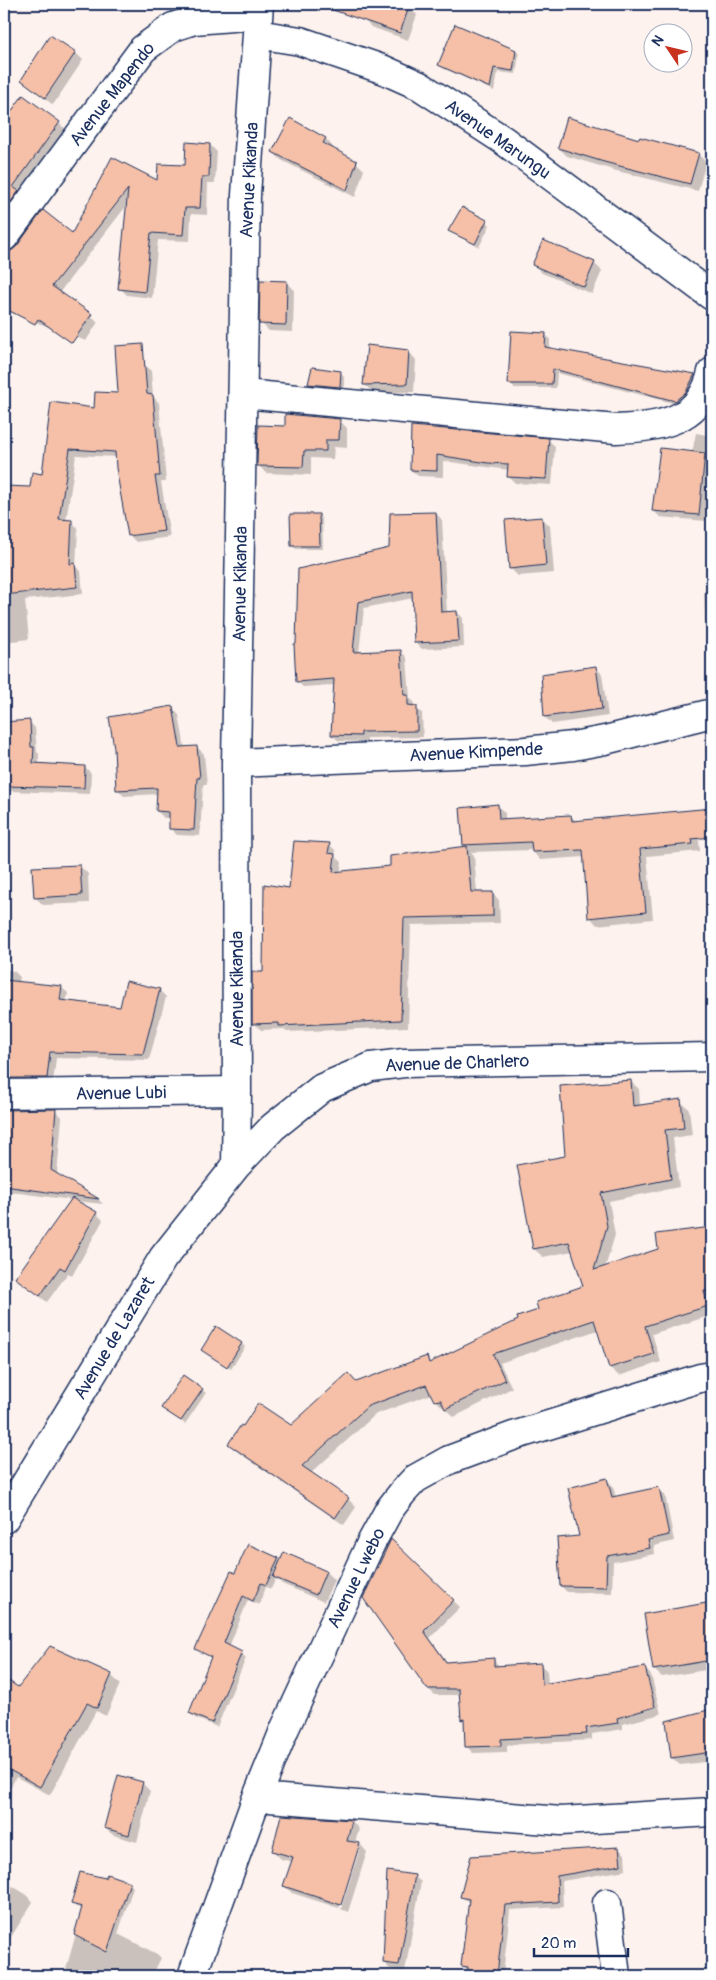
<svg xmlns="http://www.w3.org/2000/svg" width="716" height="1980" viewBox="0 0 716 1980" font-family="Pangolin,sans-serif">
<rect width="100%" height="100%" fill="#fdf2ed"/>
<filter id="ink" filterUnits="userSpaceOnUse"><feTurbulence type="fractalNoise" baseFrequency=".02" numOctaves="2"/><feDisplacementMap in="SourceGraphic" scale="10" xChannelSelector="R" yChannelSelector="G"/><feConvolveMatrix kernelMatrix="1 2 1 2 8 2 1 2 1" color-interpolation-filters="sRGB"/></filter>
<g filter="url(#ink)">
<path fill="#0003" d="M369,4H400L409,7L417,15L408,40L371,27L363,19Z
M51,36L76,53L83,60L53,105L22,80Z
M516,51L519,54L516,74L498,72L494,91L443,68L439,65Z
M23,97L66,129L20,194L4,227V124Z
M326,139L333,147L332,149L356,162L364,170L355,197L281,160L273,152Z
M640,140L698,154L706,162L698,191L613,170L567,156L559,148Z
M210,145L217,152L215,183H208L207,215L191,214L190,241L158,240L152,298L127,295L120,288L127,205L59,293L98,322L86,341L4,310V254L73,235L113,159L158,182L186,166Z
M486,221L490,225L479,247L450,231Z
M594,263L602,271L592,294L542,273L534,265Z
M286,282L294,290L293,332L269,331L261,323Z
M545,334L550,339V349L694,375L699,380L680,405L557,373L556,388H514L509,383Z
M409,352L416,360L414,392H372L364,384Z
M144,364L151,371L153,396L159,403L166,482H161L170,537L136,542L130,536L116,457L76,455L66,521H71L78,528L76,567L81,571L83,594L25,600L29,639L4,642V487L31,488L95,409L120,394Z
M340,372L344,376V390L313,388L310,384Z
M339,420L347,428V448L334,447L333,459L311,458V475L266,473L258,465L286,428Z
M412,427L548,440L555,446L552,485L515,483L508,476L509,470L443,461V477L418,476L411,470Z
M696,433L712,436V470H711L706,521L660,517L653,510L692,453Z
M436,513L442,520L447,613L457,612L463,618L464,647L422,649L416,643L413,598L364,608L359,653L401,651L407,658L410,698L414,702V707L422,713L423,737L367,738V742L339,741L332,735L335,685L303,687L297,681L390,549Z
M318,515L322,519L323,549H296L292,546Z
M542,518L550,526L554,573L518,576L510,568Z
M712,590V629L705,622L704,591Z
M595,667L602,674L608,716L552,724L545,717Z
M172,708L179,715L185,748L197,747L204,754L207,785H203L200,836L177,835L170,828V818H164L157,811L158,794L124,796L117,789Z
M29,721L35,728L37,752L39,754V765L85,767L91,773L90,794L9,791L4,786V724Z
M497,805L505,813V820L571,816L577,822L697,819L700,851L647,856L653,919L597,925L590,917L585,857L540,860L533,852V850L471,852L474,855L477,893H492L499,900L500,923L411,925L408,1027L287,1032L284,1029L261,1030L254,1023L264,973L290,890L329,844L336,851L335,856L342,862L340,873L391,867L467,848L464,845Z
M80,866L88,874L89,903L43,905L35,897Z
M4,969L14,971L20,977L19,982L61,987L68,993L66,1002L120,1008L159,990L166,997L149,1060L56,1058L53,1084L4,1086Z
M630,1081L639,1089L640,1106L680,1101L689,1109L692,1135L673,1138L679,1187L609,1201L615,1235L605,1268L660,1250L658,1235L712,1228V1315L652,1334L661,1362L619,1376L610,1368L598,1330L500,1363L512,1388L454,1417L435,1400L432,1394L376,1414L311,1473L348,1499L356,1507L344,1525L238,1452L229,1444L291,1426L357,1384L426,1358L431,1363L540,1311L585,1287L573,1251L543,1257L534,1249L518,1166L567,1157Z
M55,1110L62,1117L57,1175L99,1200L103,1204L75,1201L96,1213L103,1220L72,1276L68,1273L47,1302L16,1278L72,1200L4,1191V1111Z
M242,1344L245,1347L231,1369L206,1353Z
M202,1390L206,1393L185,1424L163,1408Z
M606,1479L613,1486L616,1498L659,1489L665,1495L674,1541L654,1546L655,1554L613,1562L612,1593L567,1592L561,1586Z
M391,1542L460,1607L430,1638L448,1663L493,1659L499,1666L540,1664L547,1671L548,1684L645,1669L651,1675L661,1714L623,1724V1729L592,1734V1740L507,1745V1752L473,1753L466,1746L465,1722L462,1719L461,1695H435L428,1689Z
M285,1554L326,1572L334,1580L324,1602L282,1584L276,1578L271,1589L266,1587L259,1605L248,1600L229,1647L241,1653L246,1658L217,1727L195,1718L190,1713L212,1658L197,1649L236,1574L278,1559L281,1562Z
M712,1603V1669L662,1677L654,1670L645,1615Z
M111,1675L120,1684L106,1716L96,1711L50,1795L16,1777L4,1801V1680L19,1688Z
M712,1710V1761L680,1765L672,1758L668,1722Z
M142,1783L150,1791L137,1842L113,1835L105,1828Z
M352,1821L359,1829L355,1843L360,1844L367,1852L348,1912L341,1909L360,1848H358L339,1908L292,1893L284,1886L293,1862L281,1859L273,1851Z
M619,1849L625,1854L626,1870L562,1881L563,1907L510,1910L503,1975L468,1971L463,1966L470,1903L462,1897Z
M414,1876L421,1882L405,1971L390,1969L384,1963Z
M106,1880L129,1883L133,1887L118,1934L157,1954L161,1958L152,1976H64L83,1909L76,1907L73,1903Z
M4,1881L24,1893L33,1902L6,1945L4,1944Z
M584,1973L587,1976H570Z"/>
<path fill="#f5c0a7" stroke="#1b2f5e" d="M328,4H410L400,33L327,8Z
M455,24L516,50L513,71L494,68L490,88L438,65Z
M50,35L76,52L45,98L21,80Z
M23,95L60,122L13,187L19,191L4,211V122Z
M567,117L639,139L640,137L699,153L690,184L604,162L558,148Z
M290,118L326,138L323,143L357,161L347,190L272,152Z
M186,142L210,144L209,177H202L200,208H185L183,235L151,233L145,292L118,289L128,189L52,286L92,314L72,343L38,319L35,324L4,308V252L11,251L17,246L43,210L72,233L112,157L157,180L158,164L185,165Z
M462,207L487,220L475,244L448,231Z
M543,240L595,262L584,287L532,265Z
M260,280L287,281L286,325L259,324Z
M511,331L546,333L545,347L695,374L686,392L675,401L553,369L552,384H508Z
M143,344L147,394L153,395L160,476H155L164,531L128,536L116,468L115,452L70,449L59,519L72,520L70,564L75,563L77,587L4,595V486L30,487L32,472L42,474L51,402L94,408L95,392L118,393L115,346Z
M367,345L409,350L407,384L363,385Z
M312,367L341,371L340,387L308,384Z
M285,414L340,419L339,440H326V451H304L303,467L257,466L258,425L285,426Z
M411,426L549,438L546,479L507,477L508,464L488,463L437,455V471L410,470Z
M660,448L705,453L699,515L652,511Z
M436,512L441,612L457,611L459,641L414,643L412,591L358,602L353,652L401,650L404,695H408V705L417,706V731L361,732V736L331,735L334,679L296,682L294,644H296L298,569L389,548L390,513Z
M290,514H319L320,546H291Z
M542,517L546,565L509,569L505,520Z
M596,666L602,709L544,717L541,674Z
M173,706L180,747L197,746L200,778H197L194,830L169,829V812L156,811L157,788L116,790L114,748L109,717Z
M30,720L31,747H34L33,763L85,766L84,788L4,786V722Z
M498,804L499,819L571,815L572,821L712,808V837L692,839L693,844L640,849L646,912L588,918L583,850L532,852L531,842L463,845L460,808Z
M294,841L330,843L328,853L335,854L333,872L390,866V856L467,846L471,892H493V916L404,918L401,1020L279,1026V1023L252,1024V972H263L264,884L289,888Z
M80,865L82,895L34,898L32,867Z
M4,980L62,986L60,1000L120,1007L126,981L160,989L143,1054L50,1052L47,1078H4Z
M631,1080L633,1106L681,1099L684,1128L665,1130L671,1179L601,1193L607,1226L594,1270L658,1249L656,1234L712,1227V1291H704L708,1306L645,1326L654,1354L609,1368L594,1320L493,1354L505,1380L445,1409L441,1400L434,1401L426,1385L368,1406L302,1466L349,1498L335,1518L228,1444L241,1425L243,1426L258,1403L291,1425L348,1373L356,1382L427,1356L429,1363L518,1320L517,1317L538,1310L536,1302L583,1286L569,1242L533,1249L517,1165L565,1156L560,1086Z
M56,1109L51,1170L99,1199L4,1186V1110Z
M72,1198L97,1212L65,1270L60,1267L40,1296L15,1278Z
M216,1326L242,1343L227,1367L201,1350Z
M183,1375L203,1389L181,1421L161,1408Z
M607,1478L612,1497L659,1487L669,1535L648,1540L650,1548L607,1556L606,1587L560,1586L557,1538L579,1536L568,1488Z
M391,1539L454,1600L424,1631L446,1662L494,1658V1666L541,1663L542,1684L645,1667L655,1707L617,1718L618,1723L586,1728L587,1734L501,1739V1746L465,1747L464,1719L461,1720L459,1689H427L363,1598Z
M248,1544L279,1558L266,1585L261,1583L253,1601L243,1596L224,1643L242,1652L212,1723L189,1713L211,1657L195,1649L231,1571L235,1573Z
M284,1552L326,1571L316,1595L273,1577Z
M712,1602V1660L653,1670L644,1614Z
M50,1646L112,1674L97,1708L87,1703L40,1787L4,1767V1678L18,1687Z
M712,1709V1752L671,1758L666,1721Z
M118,1775L143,1782L129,1835L104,1828Z
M281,1815L352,1820L347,1841L360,1843L341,1905L283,1886L293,1857L272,1851Z
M619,1847L621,1865L557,1876L558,1902L505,1905L497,1976H469L468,1967L461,1966L469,1899L460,1897L471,1856Z
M387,1871L415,1875L399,1965L383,1963Z
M80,1872L105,1878L107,1874L130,1882L107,1952L74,1935L82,1907L71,1904Z"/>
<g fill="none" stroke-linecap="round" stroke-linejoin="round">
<defs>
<path id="minor" d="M257,34L300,41L382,69L420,86L503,140L712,296
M4,237L143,49L173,27L194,20L258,15
M244,394L616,429C660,427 701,422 712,372
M236,763L525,751L573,746L605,740L712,713
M4,1094L237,1091
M236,1166L237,1091L236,763L246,195L259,4
M4,1519L163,1258L236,1166L273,1127L322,1088L371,1067L404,1063L712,1057
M257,1797L561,1821L712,1812
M607,1903L616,1976
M192,1976L257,1797L285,1728L371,1543L389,1510L403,1492L415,1479L449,1460L513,1436L700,1378L712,1376"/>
</defs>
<use href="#minor" stroke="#1b2f5e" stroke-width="31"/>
<use href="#minor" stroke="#fff" stroke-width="28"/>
</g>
</g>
<g text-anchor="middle" stroke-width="4" stroke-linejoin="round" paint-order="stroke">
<g font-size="18" fill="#1b2f5e" stroke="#fff">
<text transform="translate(112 94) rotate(-52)" y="6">Avenue Mapendo</text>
<text transform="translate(498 139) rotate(35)" y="6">Avenue Marungu</text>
<text transform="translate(249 180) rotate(-87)" y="6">Avenue Kikanda</text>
<text transform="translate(240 584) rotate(-89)" y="6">Avenue Kikanda</text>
<text transform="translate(476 752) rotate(-3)" y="6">Avenue Kimpende</text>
<text transform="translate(237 989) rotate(-90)" y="6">Avenue Kikanda</text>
<text transform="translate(457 1063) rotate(-2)" y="6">Avenue de Charlero</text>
<text transform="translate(121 1093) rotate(-1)" y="6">Avenue Lubi</text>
<text transform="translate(114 1338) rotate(-59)" y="6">Avenue de Lazaret</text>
<text transform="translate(356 1578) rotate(-64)" y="6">Avenue Lwebo</text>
</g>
</g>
<rect width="716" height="1980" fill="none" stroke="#fff" stroke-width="20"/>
<rect x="10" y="10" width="696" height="1960" fill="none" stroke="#1b2f5e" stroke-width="2" filter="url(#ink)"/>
<g transform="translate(668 48) rotate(305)"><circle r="24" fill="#ffffff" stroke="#a4acbf"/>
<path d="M0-4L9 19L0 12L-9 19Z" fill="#c8321e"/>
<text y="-8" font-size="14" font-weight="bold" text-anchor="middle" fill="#1b2f5e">N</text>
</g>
<path d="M534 1948v8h94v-8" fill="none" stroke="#1b2f5e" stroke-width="2.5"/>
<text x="541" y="1948" font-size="15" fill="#1b2f5e" stroke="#ffffff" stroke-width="4" paint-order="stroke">20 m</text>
</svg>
